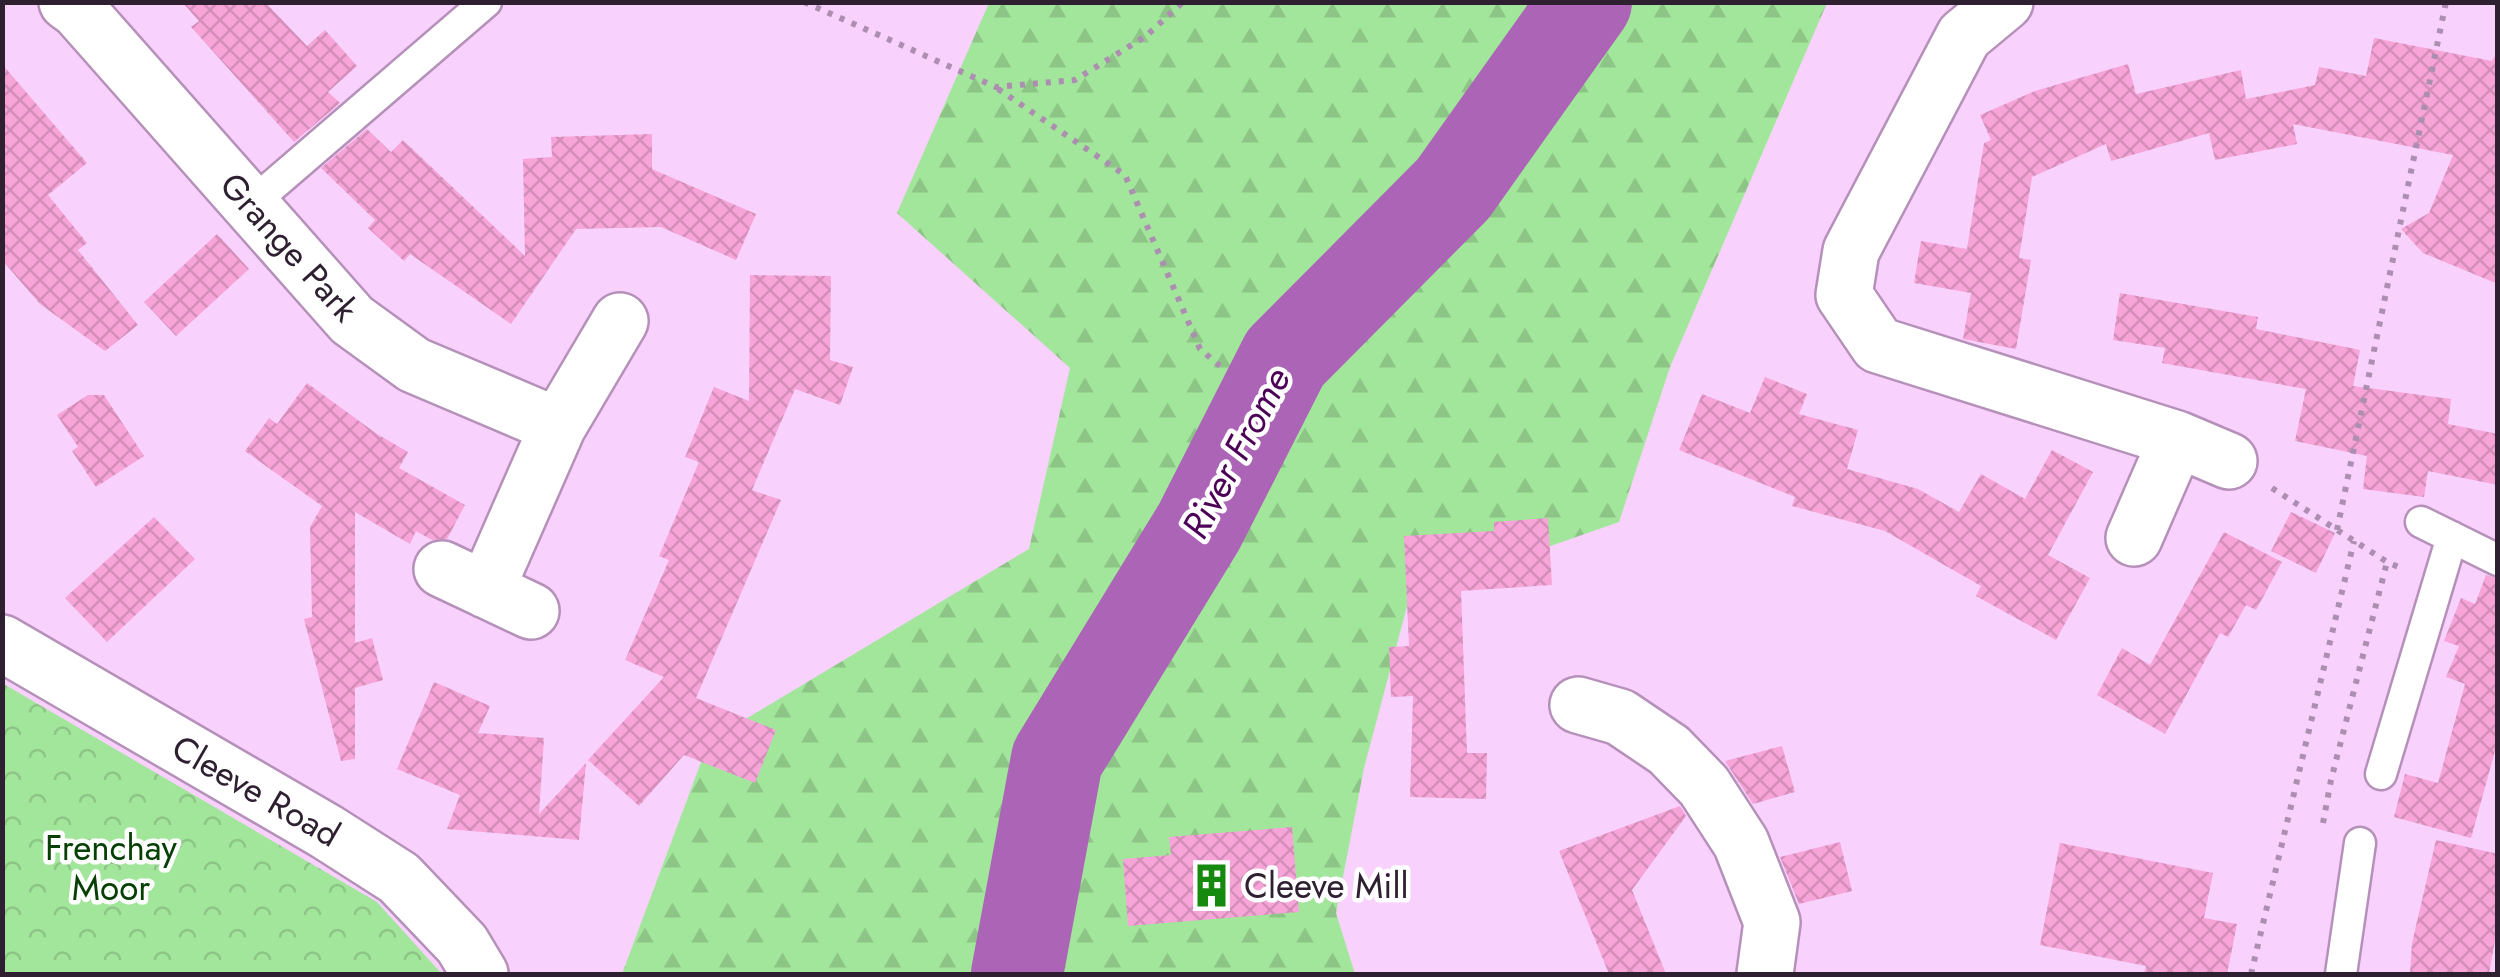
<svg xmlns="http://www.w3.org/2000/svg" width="2500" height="977" viewBox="0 0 2500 977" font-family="Jost,sans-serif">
<defs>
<pattern id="forest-firs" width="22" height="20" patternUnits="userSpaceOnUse" patternTransform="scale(2.5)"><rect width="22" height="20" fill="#a2e69b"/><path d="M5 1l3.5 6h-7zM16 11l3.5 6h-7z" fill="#8cc586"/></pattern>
<pattern id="park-crowns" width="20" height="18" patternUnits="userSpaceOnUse" patternTransform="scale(2.5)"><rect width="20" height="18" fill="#a2e69b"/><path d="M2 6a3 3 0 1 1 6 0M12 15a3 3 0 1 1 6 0" fill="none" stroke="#8cc586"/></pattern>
<pattern id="building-cross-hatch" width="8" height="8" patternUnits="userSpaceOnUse" patternTransform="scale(2.5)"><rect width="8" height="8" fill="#f7a5d8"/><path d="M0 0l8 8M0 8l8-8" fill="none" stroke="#d48eba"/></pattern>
</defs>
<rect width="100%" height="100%" fill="#f8d1fd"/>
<path fill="url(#forest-firs)" d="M989,3H1827L1670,367L1619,522L1410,595L1364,768L1336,913L1355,974H622L709,741L1029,549L1070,368L897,213Z"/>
<path fill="url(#park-crowns)" d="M2,683L377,902L442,974H3Z"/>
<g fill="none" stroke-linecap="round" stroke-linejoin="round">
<path stroke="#ac64b7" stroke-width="92" d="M1017,974L1057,759L1199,527L1285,358L1453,189L1586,2"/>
</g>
<path fill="url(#building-cross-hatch)" d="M182,2H265L307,46L325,30L357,66L328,92L340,103L294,142L191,27L199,21Z
M2374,38L2492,61L2498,51V284L2423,253L2401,229L2429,213L2453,155L2293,124L2297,144L2215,160L2209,133L2111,161L2106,144L2032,177L2019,258L2031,260L2016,349L1963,339L1971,293L1914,283L1921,241L1967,249L1984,143L1991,140L1980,115L2035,91L2128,64L2136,94L2241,70L2246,99L2315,85L2319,67L2366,76Z
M2,64L87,163L48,195L87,243L78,250L138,325L105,351L40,304L2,260Z
M367,129L391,152L403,140L525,256L523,159L552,157L551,137L652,134V169L756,214L736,260L661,227L576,229L511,324L410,254L404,261L368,228L375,220L321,168Z
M217,234L249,269L176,336L144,302Z
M750,275L831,276L830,360L853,367L840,405L795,389L752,490L781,500L696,698L776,730L755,783L684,755L639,806L588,760L664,677L625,660L669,560L659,556L699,462L685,457L714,387L749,401Z
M2120,293L2258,317L2256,329L2360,350L2353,386L2451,399L2448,424L2498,434V485L2428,471L2424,497L2363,489L2367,456L2295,441L2306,389L2162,363L2165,348L2113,340Z
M1765,377L1807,394L1799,414L1858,430L1847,469L1918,489L1959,512L1981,474L2025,499L2052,450L2093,472L2048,555L2090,578L2056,640L1976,596L1981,586L1885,531L1792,506L1795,497L1679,450L1702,394L1750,413Z
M307,383L377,434L408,452L399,468L465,505L447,539L432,540L416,531L410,544L355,512V643L372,638L383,680L355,688V759L341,761L304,619L312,617L310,527L322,506L245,451L269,418L277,424Z
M88,395H104L144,456L96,487L72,451L78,447L57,415Z
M2291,512L2335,533L2316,573L2271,551Z
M154,517L195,559L107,642L65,598Z
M1548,518L1552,585L1461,591L1467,753H1487L1486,799L1410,797L1413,696L1391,697L1389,647L1409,646L1404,536L1494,531V522Z
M2224,532L2282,562L2256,610L2246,605L2228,637L2220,633L2165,734L2097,695L2122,648L2150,665Z
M2486,575L2498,578V740L2471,838L2394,817L2405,774L2438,783L2465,684L2446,677L2459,646L2444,641L2461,598L2475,604Z
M434,682L490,706L478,733L544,738L539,814L586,763L579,840L447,829L460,795L397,769Z
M1782,746L1795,792L1753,804L1725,761Z
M1680,806L1686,816L1632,890L1666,974H1609L1559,851Z
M1292,827L1299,912L1128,926L1123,859L1171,855L1169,837Z
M2436,840L2498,854V924L2489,974H2410L2412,943Z
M1840,842L1852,891L1799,904L1780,857Z
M2060,843L2213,873L2204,918L2237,924L2227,974H2144L2146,966L2040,945Z"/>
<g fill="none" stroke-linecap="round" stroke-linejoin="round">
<defs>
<path id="service" d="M250,205L486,2
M2421,522L2498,560
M2381,774L2452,537
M2341,974L2360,843"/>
<path id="minor" d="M67,2L78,10L352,320L414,365L558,426
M2005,2L1964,36L1851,251L1844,295L1878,345L2177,439L2229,461
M2134,538L2177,439
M442,569L531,611
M486,590L558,426L620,321
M1578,705L1620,717L1669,750L1704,786L1741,843L1772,922L1765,974"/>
<path id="tertiary" d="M2,643L327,832L399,878L462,944L480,974"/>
</defs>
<use href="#service" stroke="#b591ba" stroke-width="35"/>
<use href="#minor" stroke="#b591ba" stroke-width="60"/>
<use href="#tertiary" stroke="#b591ba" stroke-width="60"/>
<path stroke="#ac8eb0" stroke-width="6" stroke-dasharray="5 8" stroke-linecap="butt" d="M804,2L996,87L1075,80L1146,36L1183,2
M998,89L1125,175L1200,349L1220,366
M2272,488L2387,562L2401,568
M2337,530L2446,2
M2323,823L2331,780L2387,562
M2251,974L2354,541"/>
<use href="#service" stroke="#fff" stroke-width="30"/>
<use href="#minor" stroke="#fff" stroke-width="55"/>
<use href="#tertiary" stroke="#fff" stroke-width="55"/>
</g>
<defs>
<symbol id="building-bare" viewBox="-9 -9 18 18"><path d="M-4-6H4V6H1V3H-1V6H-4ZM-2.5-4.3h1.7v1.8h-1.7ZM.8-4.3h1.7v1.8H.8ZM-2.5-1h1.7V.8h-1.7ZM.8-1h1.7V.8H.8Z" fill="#168a0e" stroke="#fff" stroke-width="2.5" paint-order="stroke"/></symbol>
</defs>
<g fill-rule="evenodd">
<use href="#building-bare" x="1180" y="854" width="63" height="63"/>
</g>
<g text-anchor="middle" stroke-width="9" stroke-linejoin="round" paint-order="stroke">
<g font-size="35" fill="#2e2031" stroke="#fff">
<text transform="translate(289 247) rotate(48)" y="12">Grange Park</text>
<text transform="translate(256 791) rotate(30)" y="12">Cleeve Road</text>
</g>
<g font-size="35" fill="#064004" stroke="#fff">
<text x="111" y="860">Frenchay<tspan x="111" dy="40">Moor</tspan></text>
</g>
<g font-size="35" fill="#2e2031" stroke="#fff" text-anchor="start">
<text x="1244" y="898">Cleeve Mill</text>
</g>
<g font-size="38" font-style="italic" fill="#4c0256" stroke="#fff">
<text transform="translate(1236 453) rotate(-62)" y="13">River Frome</text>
</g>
</g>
<rect width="2500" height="977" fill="none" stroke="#2e2031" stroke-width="10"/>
</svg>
